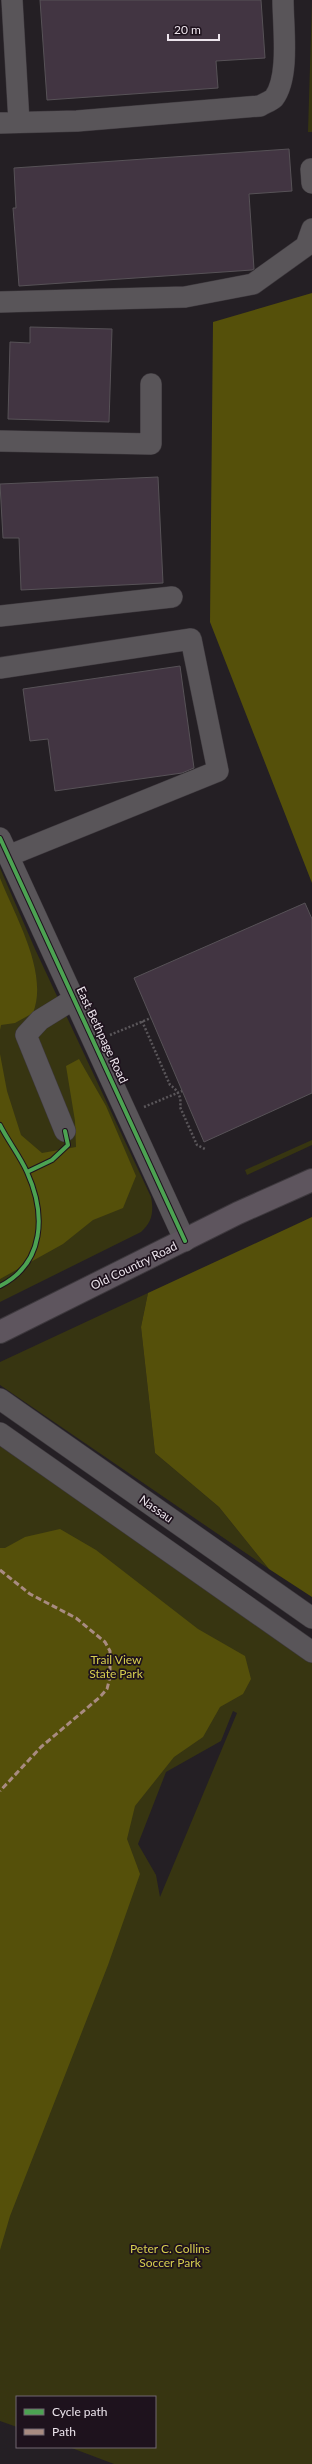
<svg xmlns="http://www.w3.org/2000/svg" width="312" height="2464" viewBox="0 0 312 2464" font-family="Lato,sans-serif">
<rect width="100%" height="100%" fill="#241f24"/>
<path fill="#373511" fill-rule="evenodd" d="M312,0V132H308Z
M0,868L35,949L151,1197C154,1212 152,1222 141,1232L0,1302Z
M312,1140V1145L247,1175L245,1170Z
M148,1293L141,1327L155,1453L219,1507L269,1569L0,1385V1362Z
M0,1446L312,1661V2464H114L69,2447H155V2397H17V2427L0,2421ZM233,1711L237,1713L160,1897L156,1875L138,1844L166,1772L221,1741Z"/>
<path fill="#55500a" d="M312,293V883L210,622L213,322Z
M0,878C15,916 49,973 33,1013L15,1023L1,1025L0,1030Z
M0,1054L7,1091L21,1135L42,1153L76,1147L75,1121L66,1066L79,1059L106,1106L136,1176L123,1208L93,1220L63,1244L0,1279Z
M312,1217V1597L269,1569L219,1507L155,1453L141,1327L148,1293Z
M60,1529L96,1550L198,1629L245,1656L251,1679L243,1694L220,1707L203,1737L174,1757L135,1806L127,1839L140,1874L108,1965L10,2216L0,2250V1548H5L25,1537Z"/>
<path fill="#423542" stroke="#575257" d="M40,0H261L265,58L216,61L218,88L47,100Z
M289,149L292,191L249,194L254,269L252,270L19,286L13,208H16L14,168Z
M30,327L112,329L109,422L8,419L10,342L30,343Z
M158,477L163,583L21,590L19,538H3L0,484Z
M180,666L194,768L182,773L55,791L48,739L30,741L23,689Z
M305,903L312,919V1093L204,1142L134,978Z"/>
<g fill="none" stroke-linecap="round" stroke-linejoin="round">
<defs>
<path id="minor" d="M12,0L19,122
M0,123L77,121L260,106C265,103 271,101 274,98C290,77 283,26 283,0
M311,169L312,183
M0,302L185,297L253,284L306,246L312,229
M0,441L151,444V384
M0,616L172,597
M0,668L191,639L218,771L8,856
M0,838L185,1241
M65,1131L26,1035L40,1020L74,999
M0,1399L312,1618
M0,1433L312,1652"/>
<path id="major" d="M0,1332L238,1213L312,1180"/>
</defs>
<use href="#minor" stroke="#3e393e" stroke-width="22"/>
<use href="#major" stroke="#3e393e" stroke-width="24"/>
<path stroke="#5a565a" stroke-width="2.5" stroke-dasharray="2 2" stroke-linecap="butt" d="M142,1021L170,1085C178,1090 182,1098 180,1107L197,1145L205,1149
M110,1035L151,1018
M144,1107L182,1091"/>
<use href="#minor" stroke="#595559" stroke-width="21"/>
<use href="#major" stroke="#5e555e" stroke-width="22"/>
<path stroke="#a88b81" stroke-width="3" stroke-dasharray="6 3" stroke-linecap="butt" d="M0,1570L30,1594L76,1618L105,1642L110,1651V1677L107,1689L100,1697L41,1747L0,1791"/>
<defs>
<path id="cycleway" d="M0,838L185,1241
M0,1125C8,1141 20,1156 27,1172C46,1214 45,1263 0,1286
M27,1172L52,1160L68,1145L65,1131"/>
</defs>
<use href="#cycleway" stroke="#1e121d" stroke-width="6"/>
<use href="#cycleway" stroke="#4ca352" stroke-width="4"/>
</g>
<g text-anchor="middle" stroke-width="3.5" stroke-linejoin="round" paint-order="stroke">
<g font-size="12" fill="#ede5ed" stroke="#1e121d">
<text transform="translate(102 1035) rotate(65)" y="4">East Bethpage Road</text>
<text transform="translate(134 1266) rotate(-26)" y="4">Old Country Road</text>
<text transform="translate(156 1509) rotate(35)" y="4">Nassau</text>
</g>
<g font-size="12" fill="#d6ce4f" stroke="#1e121d">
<text x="116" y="1664">Trail View<tspan x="116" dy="14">State Park</tspan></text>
<text x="170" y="2253">Peter C. Collins<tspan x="170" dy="14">Soccer Park</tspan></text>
</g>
</g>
<rect x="16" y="2396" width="140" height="52" fill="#1e121d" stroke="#716670"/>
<rect x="24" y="2409" width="20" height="6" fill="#4ca352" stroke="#716670"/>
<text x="52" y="2416" font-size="12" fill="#ede5ed">Cycle path</text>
<rect x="24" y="2429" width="20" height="6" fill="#a88b81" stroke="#716670"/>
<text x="52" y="2436" font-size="12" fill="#ede5ed">Path</text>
<path d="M168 34v6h51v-6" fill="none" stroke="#ede5ed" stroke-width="2"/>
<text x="174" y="34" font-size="12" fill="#ede5ed" stroke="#1e121d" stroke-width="3" paint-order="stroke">20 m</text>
</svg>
